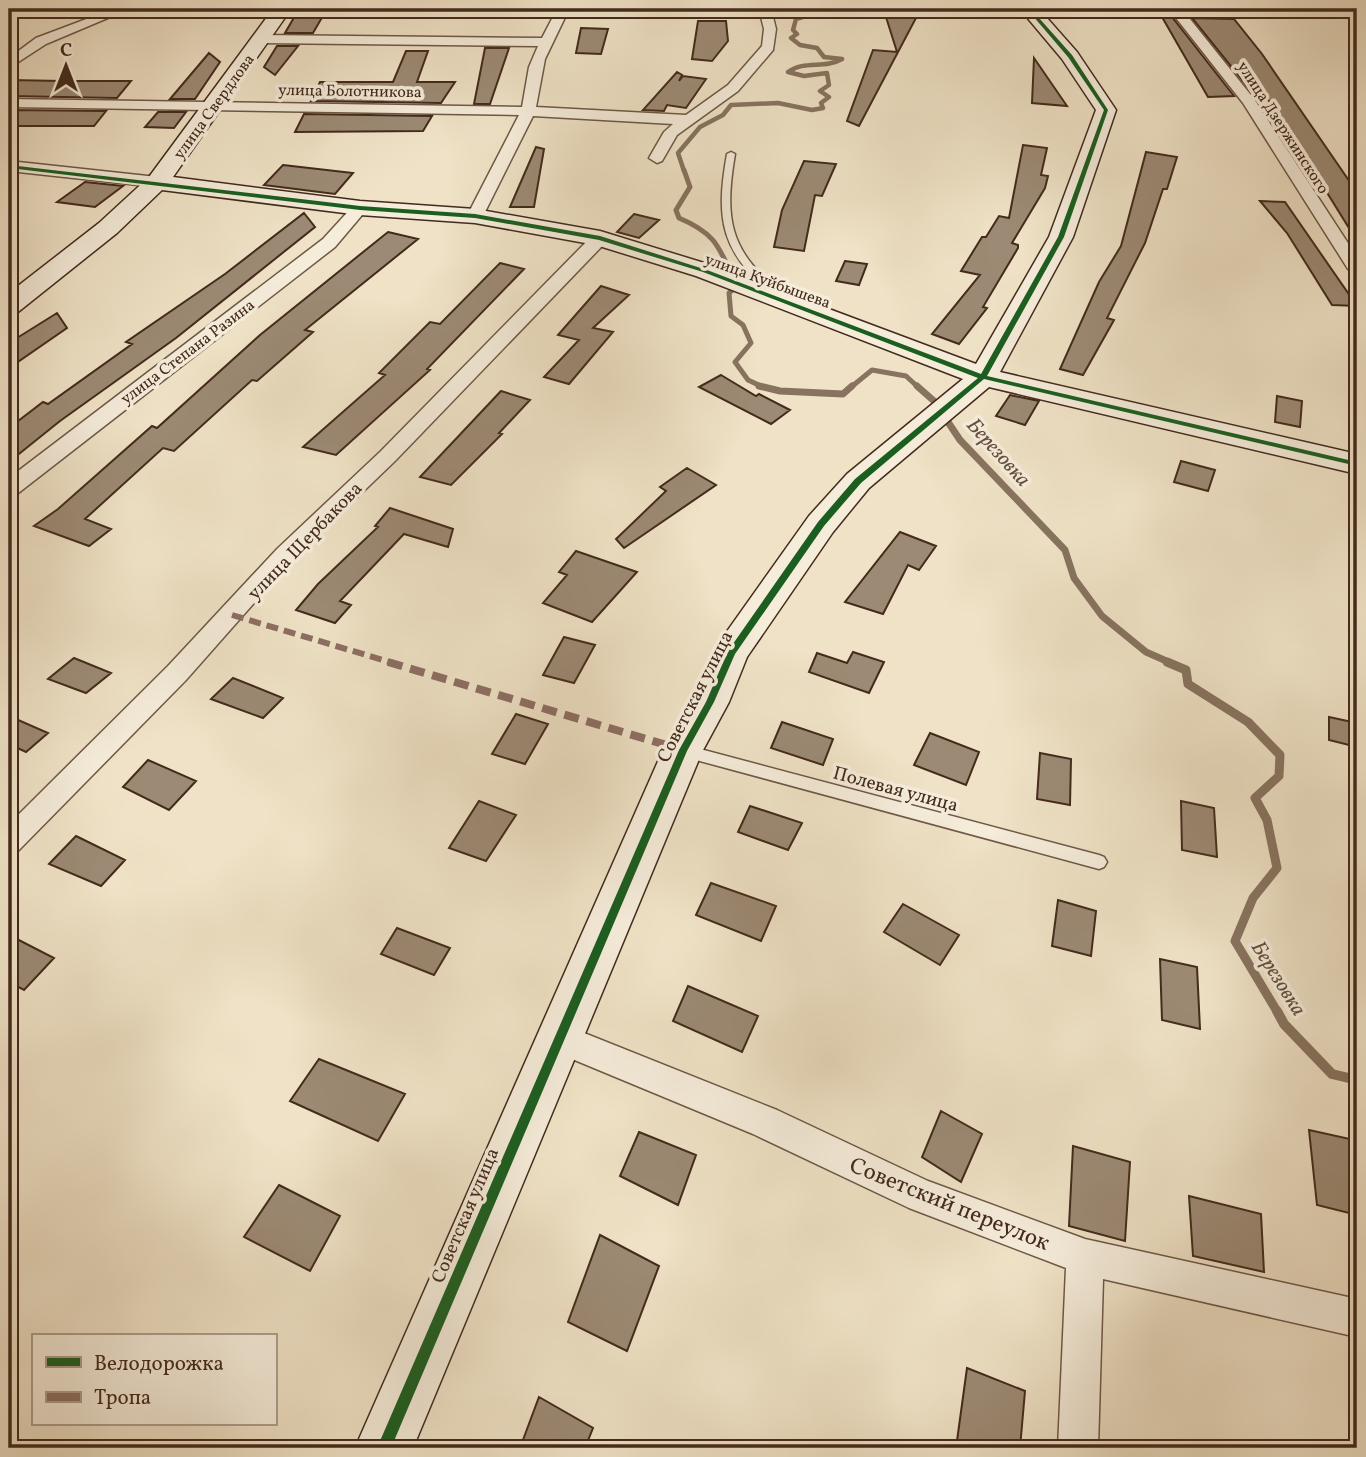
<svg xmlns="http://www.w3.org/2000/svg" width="1366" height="1457" viewBox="0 0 1366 1457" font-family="Vollkorn,serif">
<rect width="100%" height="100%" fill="#efe2c6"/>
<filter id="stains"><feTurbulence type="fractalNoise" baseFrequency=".00286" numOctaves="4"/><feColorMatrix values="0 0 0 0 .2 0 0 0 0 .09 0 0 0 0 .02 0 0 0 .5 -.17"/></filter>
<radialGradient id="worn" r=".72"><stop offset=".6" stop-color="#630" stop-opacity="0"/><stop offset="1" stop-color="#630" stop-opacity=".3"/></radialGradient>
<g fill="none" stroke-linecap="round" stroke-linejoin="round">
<path stroke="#87735f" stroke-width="4.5" d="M684,171L678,153L700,127L723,115L731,105L778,103L812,110L823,108L821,103L829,97L820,91L829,85L827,73L804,76L788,72C804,60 825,69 842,59L824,57L817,48L800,45L791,38L797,34L793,30L796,19L828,9"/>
<path stroke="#87735f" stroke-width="5" d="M684,170L690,187L676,210L679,218C719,235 719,249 737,286L729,293L731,316L743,325L751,343L735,362L748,380L765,388
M850,388L872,370L906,376L919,388"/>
<path stroke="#87735f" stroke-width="7" d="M759,386L780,391L843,394L852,386
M917,386L934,401L960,440L1065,550L1074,578L1102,616L1146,652L1171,663"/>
<path stroke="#87735f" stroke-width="9" d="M1167,662L1186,670L1188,684L1248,722L1280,755L1279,776L1255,798L1267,820L1277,868L1253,898L1235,941L1278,1013"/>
<path stroke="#87735f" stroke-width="10" d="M1277,1011L1284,1024L1332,1074L1357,1080"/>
</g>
<path fill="#9c8a74" stroke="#432a1c" stroke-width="2" d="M296,14H324L313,33H285Z
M917,16L859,126L847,121L873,50L897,52L886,17Z
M1162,17H1172L1234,96L1208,97Z
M1192,18L1234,19L1262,54L1352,185H1357V241L1272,104L1264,96H1255Z
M698,21H726L728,41L712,61L692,59Z
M581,28L608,29L601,54L576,53Z
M277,46H298L275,75L264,67Z
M485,48H509L490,104H474Z
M406,51H428L417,82H455L441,103L311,101L320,82H393Z
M209,53L220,62L195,99H170Z
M1034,58L1067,106L1032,103Z
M677,72L682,75L679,81L683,76L706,79L686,108L667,105L664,111L643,110Z
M9,80L63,81H131L117,98L9,96Z
M9,110L106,111L94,126H9Z
M158,112H186L174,128L145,127Z
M304,114L432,116L423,131L295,132Z
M1023,145L1047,148L1041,175L1048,176L1045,188L1012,243L1018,245V248L983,307L987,308L959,344L932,334L980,275L961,271L982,237H986L999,216L1009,218Z
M536,147L544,149L534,207H510Z
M1146,152L1177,157L1167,189H1163L1145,243L1107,318L1114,320L1083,375L1060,369L1099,282L1121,246Z
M804,161L836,164L822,196L815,195L804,251L774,247L782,210Z
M283,165L353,173L335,194L264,185Z
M85,182L123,186L95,207L57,202Z
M1260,201L1285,202L1357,306L1332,305L1287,233Z
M304,213L315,227L176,338L60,421L9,462V428L43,402L48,404L132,344L126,342L225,274Z
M634,214L659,220L639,238L617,232Z
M388,232L418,239L305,330L313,332L257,381L252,380L174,451L163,448L85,519L111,529L89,546L34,526L58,509L152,426L157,428L260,335Z
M845,261L867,264L859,285L836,281Z
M500,263L524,269L427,369L430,370L336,455L303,447L385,375L379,373L430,322L440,324Z
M601,286L629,295L593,328L613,332L569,384L544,377L579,340L558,335Z
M57,313L67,328L9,368V343Z
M721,375L756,396L759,394L790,410L771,424L699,387Z
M501,391L530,400L499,433L502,434L451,485L420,477Z
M1010,395L1039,401L1025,425L996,416Z
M1277,396L1302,401L1300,427L1275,422Z
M1181,461L1215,470L1208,491L1174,482Z
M687,468L716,485L624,548L616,539L666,491L660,487Z
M390,508L453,529L448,547L404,534L340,601L351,605L335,623L296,610L318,584L378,527L375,526Z
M900,532L936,546L919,570L908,565L883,614L845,602Z
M576,551L637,572L592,622L543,603L567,575L559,572Z
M564,637L595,645L574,683L543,675Z
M853,652L884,662L869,693L809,672L817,653L847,663Z
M74,658L111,673L86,693L48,679Z
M233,678L283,698L263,718L211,699Z
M516,714L548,724L525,764L492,754Z
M9,716L48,733L26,752L9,744Z
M1329,717L1357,723V747L1329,740Z
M782,722L833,739L823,765L771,748Z
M930,733L979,752L966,785L914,765Z
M1040,753L1071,759L1070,805L1037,799Z
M148,760L196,781L169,810L123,787Z
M479,801L516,815L486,861L449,848Z
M1181,801L1214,808L1217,857L1182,850Z
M750,806L802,823L788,850L738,832Z
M76,836L125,860L101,886L49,864Z
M711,883L776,906L761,941L696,915Z
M1058,900L1096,911L1091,956L1052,946Z
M903,904L959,935L940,965L884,932Z
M397,928L450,948L434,975L381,954Z
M9,935L54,958L24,990L9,982Z
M1160,959L1197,967L1200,1029L1162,1020Z
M688,986L758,1016L742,1052L673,1021Z
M319,1059L405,1094L378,1141L290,1101Z
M941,1111L982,1134L961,1182L922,1157Z
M1309,1130L1350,1139L1357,1215L1317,1205Z
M639,1132L696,1155L678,1205L620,1176Z
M1073,1146L1130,1162L1125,1241L1069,1226Z
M279,1185L340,1216L310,1271L244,1237Z
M1189,1196L1261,1214L1264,1272L1193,1256Z
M600,1235L659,1266L627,1351L568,1322Z
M967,1368L1025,1391L1020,1448H956Z
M539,1397L593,1428L585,1448H520Z"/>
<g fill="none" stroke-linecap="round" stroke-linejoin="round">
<defs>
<path id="lane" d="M731,152L735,154C724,219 729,251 782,293V297H776C721,254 715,220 727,154Z
M685,745L1099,855L1104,857L1107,862L1104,867L1099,869L685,757L680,755L678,751L680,747Z"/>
<path id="street" d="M113,9H129L46,44L9,68V58L36,38Z
M557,9H569L545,59L536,107L686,115L728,85L762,46L764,29L759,9H771L776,29L773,50L738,91L677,135L662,161L657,163L649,158L664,132L673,124L533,116L483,216L475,221L467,216L519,115L9,107V99L522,107L529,67L538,46L261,43L255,39L261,35L542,38Z
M1169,9H1182L1254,99L1357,257V274L1348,269L1243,103Z
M1339,9H1352L1357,15V26Z
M9,161L157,177L165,182L157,187L9,171Z
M360,203L368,208L335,247L17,494L9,496V478L323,239L354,205Z
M600,233L606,234L608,238L606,242L395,461L293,559L186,680L19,850L9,854V824L168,666L277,549L381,451L594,234Z
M559,1023L777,1110L928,1181L1085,1239L1357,1299V1337L1103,1279L1098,1448H1058L1066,1268L909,1208L753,1134L548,1049L543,1038L548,1027Z"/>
<path id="secondary" d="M273,9H291L173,177L360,201L475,209L600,231L714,266L976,364L1049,237L1096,110L1062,59L1020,9H1039L1077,52L1116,110L1073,237L1000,372L1357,454V474L989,387L869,488L833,532L747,657L729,702L702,752L413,1448H355L663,750L692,699L718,644L809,516L847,474L963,379L696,276L596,245L475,223L360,215L162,190L117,233L18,312L9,314V293L99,223L149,177Z"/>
</defs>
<use href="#lane" stroke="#6e5846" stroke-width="3"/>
<use href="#street" stroke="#6e5846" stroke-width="3"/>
<use href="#secondary" stroke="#432a1c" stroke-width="3"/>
<use href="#lane" fill="#f5ecda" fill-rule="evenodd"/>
<use href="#street" fill="#f5ecda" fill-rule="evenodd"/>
<use href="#secondary" fill="#f5ecda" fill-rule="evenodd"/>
<path stroke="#8d6e63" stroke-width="6" stroke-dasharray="12 6" stroke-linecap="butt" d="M232,615L393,663"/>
<path stroke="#8d6e63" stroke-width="8" stroke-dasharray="15 8" stroke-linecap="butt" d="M388,662L683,750"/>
<defs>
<path id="cycleway" d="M1027,9H1031L1072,55L1108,110L1064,237L987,376L1357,462V466L984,379L861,483L824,526L735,654L714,702L687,751L391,1448H377L679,750L706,702L728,651L818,522L855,479L978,378L703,272L599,240L475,218L360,210L9,168V165L360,206L475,214L600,236L707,270L981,374L1058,237L1104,110L1068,57Z"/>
</defs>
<use href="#cycleway" stroke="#f5ecda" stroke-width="4"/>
<use href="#cycleway" fill="#1b5e20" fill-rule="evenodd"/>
</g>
<g text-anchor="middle" stroke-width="7" stroke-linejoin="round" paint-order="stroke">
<g font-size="16" fill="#432a1c" stroke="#f5ecda">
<text transform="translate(350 90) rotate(1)" y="6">улица Болотникова</text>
<text transform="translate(213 106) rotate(-54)" y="6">улица Свердлова</text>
<text transform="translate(1284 127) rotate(57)" y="6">улица Дзержинского</text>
<text transform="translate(768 280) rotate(20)" y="6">улица Куйбышева</text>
<text transform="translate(187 351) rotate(-37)" y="6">улица Степана Разина</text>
</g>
<g font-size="19" fill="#432a1c" stroke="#f5ecda">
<text transform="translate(304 540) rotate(-46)" y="7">улица Щербакова</text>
<text transform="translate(694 696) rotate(-63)" y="7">Советская улица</text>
<text transform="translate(896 788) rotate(15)" y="7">Полевая улица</text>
<text transform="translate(464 1215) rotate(-67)" y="7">Советская улица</text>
</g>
<g font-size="21" font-style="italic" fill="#654e3e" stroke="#f5ecda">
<text transform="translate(999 452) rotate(48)" y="7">Березовка</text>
<text transform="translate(1279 978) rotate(58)" y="7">Березовка</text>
</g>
<g font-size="23" fill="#432a1c" stroke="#f5ecda">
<text transform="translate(950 1203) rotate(22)" y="8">Советский переулок</text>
</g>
</g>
<rect width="1366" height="1457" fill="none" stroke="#efe2c6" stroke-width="35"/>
<rect x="10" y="10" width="1345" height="1436" fill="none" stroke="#432a1c" stroke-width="3.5"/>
<rect x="18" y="18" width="1331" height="1422" fill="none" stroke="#432a1c" stroke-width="2"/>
<rect x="32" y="1334" width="245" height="91" fill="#f5ecda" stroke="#ae9e8e" stroke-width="2"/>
<rect x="46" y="1357" width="35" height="10" fill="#1b5e20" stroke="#ae9e8e" stroke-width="2"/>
<text x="94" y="1370" font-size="21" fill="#432a1c">Велодорожка</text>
<rect x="46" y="1392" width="35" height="10" fill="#8d6e63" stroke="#ae9e8e" stroke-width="2"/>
<text x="94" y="1404" font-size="21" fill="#432a1c">Тропа</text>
<g transform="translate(66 66)" stroke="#f5ecda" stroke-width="5" paint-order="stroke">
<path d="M0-5L12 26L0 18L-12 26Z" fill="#432a1c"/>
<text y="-10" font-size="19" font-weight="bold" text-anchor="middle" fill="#432a1c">С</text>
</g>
<rect width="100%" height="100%" filter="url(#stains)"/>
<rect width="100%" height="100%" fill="url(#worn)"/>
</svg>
